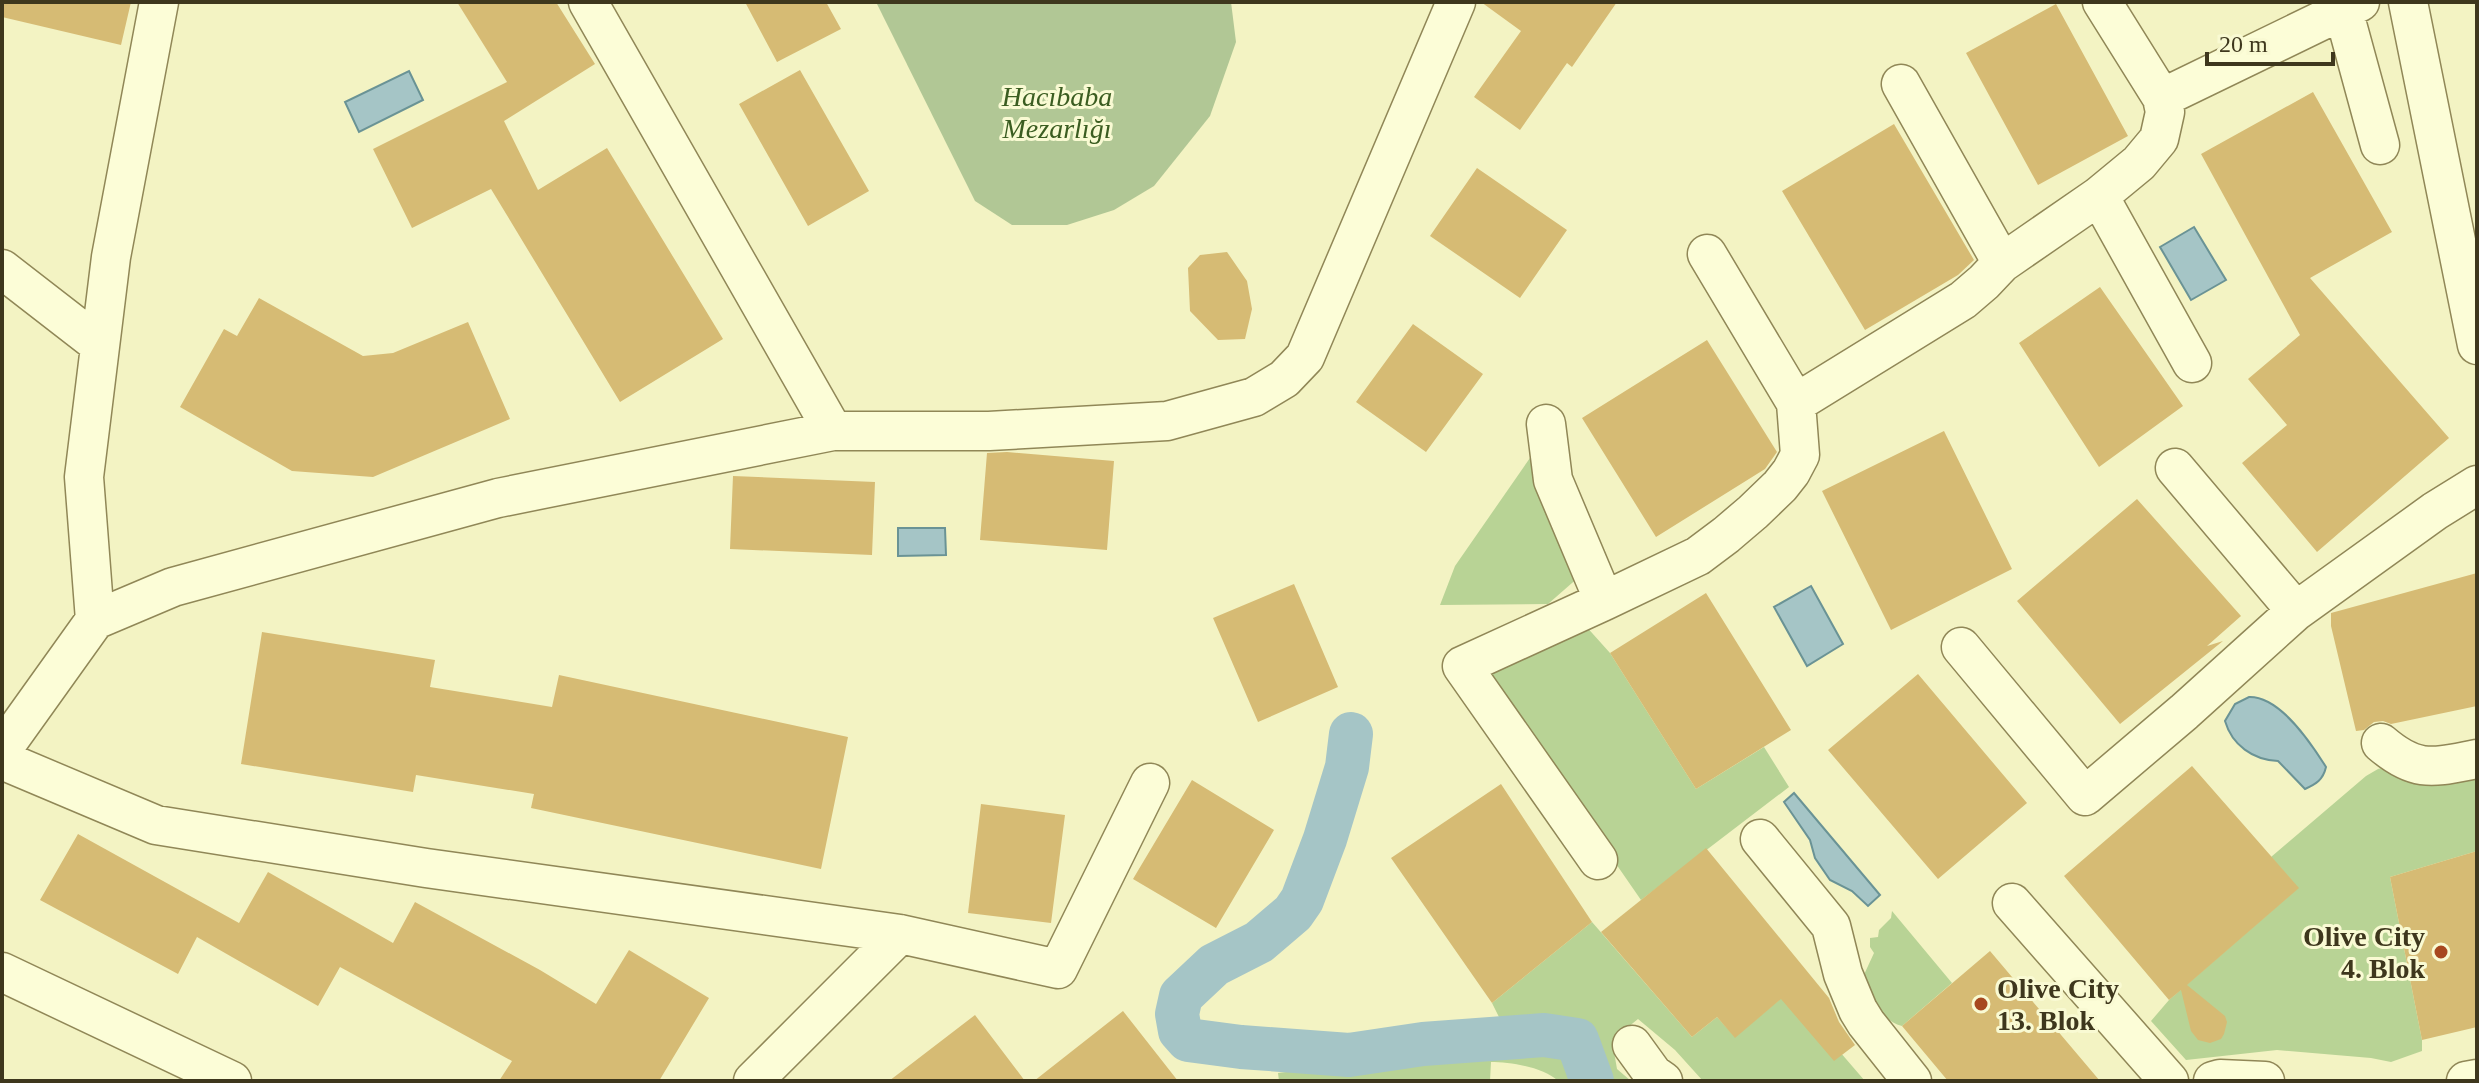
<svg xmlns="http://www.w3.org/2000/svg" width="2479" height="1083" viewBox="0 0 2479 1083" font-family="'Times New Roman',serif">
<rect width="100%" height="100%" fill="#f3f3c3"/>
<path fill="#b8d395" d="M1539,445L1580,576L1548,604L1440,605L1455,566Z
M1584,624L1610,653L1696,789L1764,747L1789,787L1641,900L1484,673Z
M2392,765L2477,772V851L2390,877L2422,1040V1051L2391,1062L2371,1058L2277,1050L2186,1060L2151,1021L2169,1000L2298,888L2271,857L2366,776L2378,769Z
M1892,911L1952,983L1902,1026C1882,1022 1870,996 1862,979L1874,953L1870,947V938L1878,937L1879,930L1891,918Z
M1592,922L1692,1037L1717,1017L1735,1037L1804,979L1815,1023L1865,1081H1703L1675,1050L1638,1019L1612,1040L1617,1069L1631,1081H1601L1582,1035L1576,1033L1503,1025L1492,1003Z
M1553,1042L1575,1049L1585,1081H1558C1544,1067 1510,1062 1491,1062L1490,1081H1279L1278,1073L1478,1048Z"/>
<path fill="#b1c795" d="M876,2H1231L1236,42L1210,116L1154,186L1114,210L1067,225H1012L975,201Z"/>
<path fill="#a5c5c6" stroke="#6a9395" stroke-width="2" d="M409,71L423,100L359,132L345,102Z
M2194,227L2226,280L2191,300L2160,247Z
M945,528L946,555L898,556V528Z
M1811,586L1843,644L1807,666L1774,607Z
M2249,697C2280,696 2311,743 2326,767C2323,780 2316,784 2305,789L2278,761C2253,760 2232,745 2225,721L2235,704Z
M1794,793L1880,895L1868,906L1852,891L1830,880L1815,858L1810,840L1784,802Z"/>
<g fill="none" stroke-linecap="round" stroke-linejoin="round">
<path stroke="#a5c5c6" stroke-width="44" d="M1351,734L1347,767L1325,839L1302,900L1293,913L1259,942L1214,965L1181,996L1177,1014L1180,1031L1188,1040L1241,1047L1349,1055L1423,1044L1544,1035L1577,1040L1592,1081"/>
</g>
<path fill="#d6bb74" d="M2,2H131L121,45L2,17Z
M457,2H556L595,64L504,121L538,190L607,148L723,339L620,402L491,189L412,228L373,149L507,82Z
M745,2H826L841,29L777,62Z
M1481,2H1617L1572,67L1567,63L1520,130L1474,97L1521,31Z
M2056,4L2128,136L2038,185L1966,53Z
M800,70L869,191L808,226L739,104Z
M2313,92L2392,232L2310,278L2449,438L2317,552L2242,463L2287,425L2248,379L2300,335L2201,154Z
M1894,124L1974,260L1958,275L1865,330L1782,191Z
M1477,168L1567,230L1520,298L1430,236Z
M1227,252L1247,281L1252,309L1245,339L1218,340L1190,311L1188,268L1200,255Z
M2100,287L2183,406L2099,467L2019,343Z
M259,298L363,356L393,353L468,322L510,419L373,477L292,471L180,407L224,329L237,336Z
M1413,324L1483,374L1426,452L1356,402Z
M1707,340L1777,452L1765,469L1656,537L1582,418Z
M1944,431L2012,569L1891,630L1822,491Z
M1007,452L1114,461L1107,550L980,540L987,453Z
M733,476L875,482L872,555L730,549Z
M2137,499L2241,616L2207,646L2223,641L2120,724L2017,601Z
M2477,573V706L2391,724L2383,721L2374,722L2364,730L2356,731L2331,626V613Z
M1294,584L1338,687L1258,722L1213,618Z
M1706,593L1791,730L1696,789L1610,653Z
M262,632L435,660L430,687L552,707L559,675L848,737L821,869L531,808L534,794L416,775L413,792L241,764Z
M1918,674L2027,803L1938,879L1828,750Z
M2192,766L2299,888L2187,985L2225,1016L2227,1022L2224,1034L2221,1039L2210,1043L2198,1040L2191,1031L2181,990L2169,1000L2064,876Z
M1192,780L1274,830L1216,928L1133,879Z
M1501,784L1592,922L1492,1003L1391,858Z
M981,804L1065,815L1051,923L968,913Z
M78,834L239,923L268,872L393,943L415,902L540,970L596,1004L629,950L709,998L659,1081H499L512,1061L340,967L318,1006L197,937L178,974L40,900Z
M1706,848L1829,998L1839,1022L1855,1045L1834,1061L1781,999L1735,1038L1717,1017L1692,1037L1601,932Z
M2477,851V1027L2422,1040L2390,877Z
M1990,951L2100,1081H1948L1902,1026Z
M1123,1011L1178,1081H1034Z
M975,1015L1025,1081H889Z"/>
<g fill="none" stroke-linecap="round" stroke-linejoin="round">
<defs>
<path id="minor" d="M588,2L833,431
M2102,2L2162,98
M2341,2L2380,145
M2408,2L2477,345
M1901,84L2002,263
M2099,196L2192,363
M1707,254L1796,403
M2,269L100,345
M1546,424L1553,480L1604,601
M2175,468L2296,611L2435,511L2477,485
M95,620L84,477L111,257L159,2
M1961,647L2085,796L2184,712L2296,611
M2381,743C2417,774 2434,767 2477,759
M2,750L95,620L173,587L498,498L833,431H989L1167,421L1254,397L1284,379L1305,357L1456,2
M2,760L156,825L426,868L900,934L1058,969L1150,783
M1760,839L1831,926L1843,974L1858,1010L1866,1023L1912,1081
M1598,860L1462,666L1604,601L1698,556L1726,535L1753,512L1780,486L1791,472L1800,455L1796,403L1963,300L1984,282L2002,263L2099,196L2139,163L2159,139L2165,112L2162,98L2360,2
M2012,903L2169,1081
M2,972L232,1081
M1632,1045L1653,1074L1663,1081
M753,1081L900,934
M2213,1081L2220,1079L2265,1081
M2466,1081L2477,1079"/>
</defs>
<use href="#minor" stroke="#908757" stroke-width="41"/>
<use href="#minor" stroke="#fcfdd7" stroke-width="38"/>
</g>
<g fill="#a7481f" stroke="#f9fad3" stroke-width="3">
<circle cx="2441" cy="952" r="8"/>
<circle cx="1981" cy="1004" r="8"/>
</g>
<g text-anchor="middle" stroke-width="6" stroke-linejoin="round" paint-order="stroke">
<g font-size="28" font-style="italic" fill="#3b5d21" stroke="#f9fad3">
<text x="1057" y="106">Hacıbaba<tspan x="1057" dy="32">Mezarlığı</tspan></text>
</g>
<g font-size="28" font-weight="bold" fill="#3e371d" stroke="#f9fad3" text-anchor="end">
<text x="2425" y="946">Olive City<tspan x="2425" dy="32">4. Blok</tspan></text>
<text x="1997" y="998" text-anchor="start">Olive City<tspan x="1997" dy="32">13. Blok</tspan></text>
</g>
</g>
<rect width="2479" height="1083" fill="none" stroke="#3e371d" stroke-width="8"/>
<path d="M2207 52v12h126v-12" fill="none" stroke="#3e371d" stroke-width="4"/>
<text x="2219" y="52" font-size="24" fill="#3e371d" stroke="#f9fad3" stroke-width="6" paint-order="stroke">20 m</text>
</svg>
